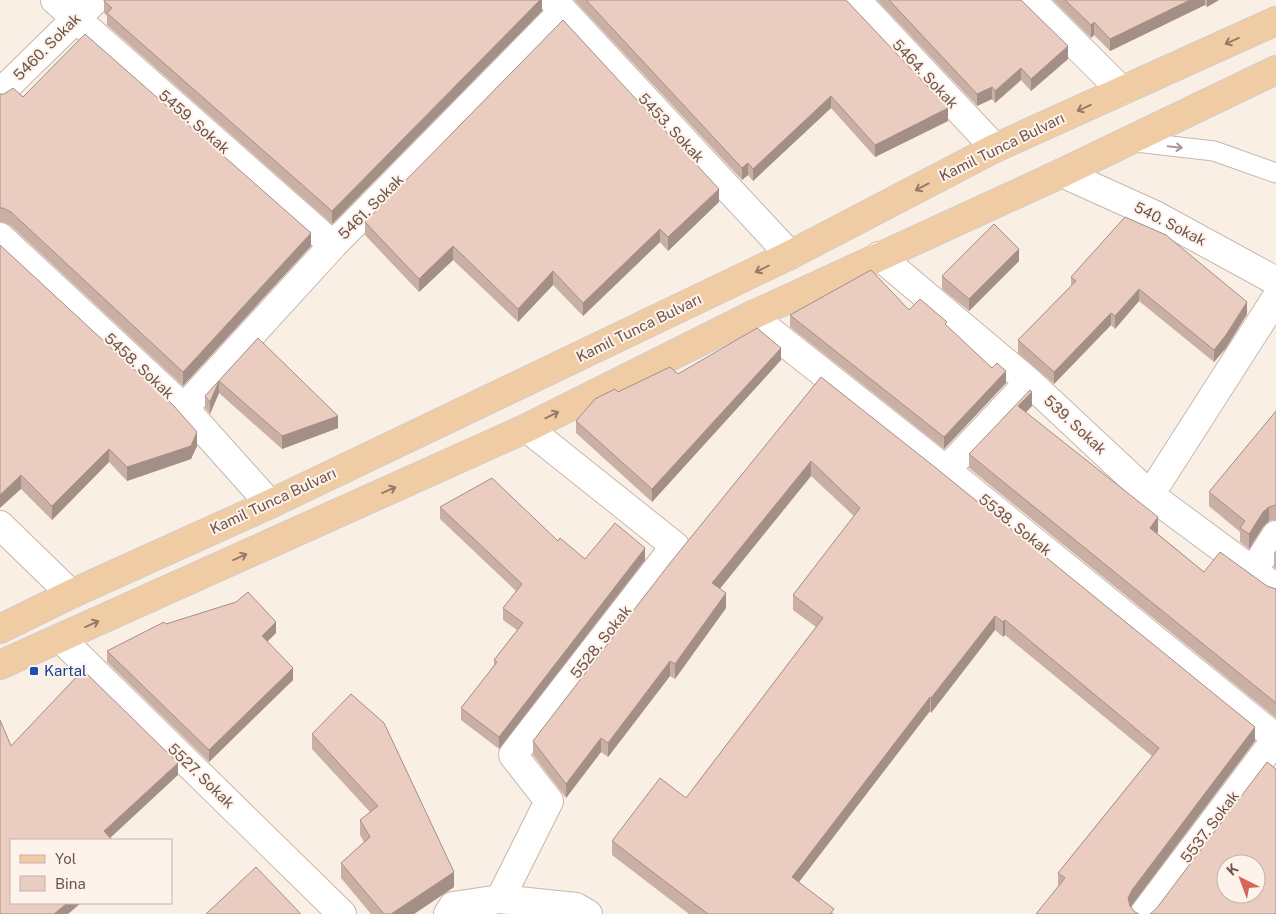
<svg xmlns="http://www.w3.org/2000/svg" width="1276" height="914" viewBox="0 0 1276 914" font-family="'Public Sans',sans-serif">
<rect width="100%" height="100%" fill="#f9efe5"/>
<g fill="none" stroke-linecap="round" stroke-linejoin="round">
<defs>
<path id="service" d="M1127,141L1214,151L1276,173"/>
<path id="minor" d="M55,0L333,245
M553,0L790,255
M856,0L995,148
M1031,0L1122,91
M0,93L95,0
M1062,173L1155,215L1276,281
M0,237L184,408L270,504
M879,256L1029,382L1150,495L1276,588
M751,316L946,470L1276,738
M184,408L333,245L563,11
M946,470L1029,382
M1150,495L1276,298
M0,525L71,594
M1253,571L1276,535
M60,638L342,914
M500,899L549,801L513,755L675,546L527,428
M448,914L453,906L500,899L576,907L588,914
M1144,914L1276,739"/>
<path id="primary" d="M0,629L71,594L270,504L790,255L995,148L1276,21
M0,665L527,428L751,316L1062,173L1276,70"/>
</defs>
<use href="#service" stroke="#c9b6ac" stroke-width="21"/>
<use href="#minor" stroke="#c9b6ac" stroke-width="30"/>
<use href="#primary" stroke="#d4ccca" stroke-width="30"/>
<use href="#service" stroke="#fff" stroke-width="19"/>
<use href="#minor" stroke="#fff" stroke-width="28"/>
<use href="#primary" stroke="#f0cca5" stroke-width="28"/>
</g>
<path fill="#caafa5" d="M542,0V11L332,224L107,25V16L104,13V1Z
M574,0H846L948,121L875,157L831,108L753,181L748,175L742,180Z
M877,0H1021L1068,59L1031,91L1021,80L995,103L992,99L977,106Z
M1053,0H1219L1207,7L1205,5L1110,51L1094,35L1091,38Z
M0,94L23,97L311,246L183,386L11,226L3,222H0Z
M719,202L668,251L660,242L583,316L553,285L518,322L453,260L419,292L365,235V222Z
M1125,217L1247,314L1226,348L1214,362L1139,301L1115,329L1111,325L1054,384L1018,353V340L1071,286V277Z
M0,245L197,446L191,459L127,481L109,462L52,520L21,489Z
M1019,261L969,311L942,289V276Z
M909,310L947,326L1006,383L944,449L790,327V315Z
M258,338L338,428L282,449L219,393L210,414L205,408V396Z
M781,360L652,502L576,433V421L618,392L678,374Z
M821,377L1255,741L1132,905L1131,907L1058,886V873L1152,756L1005,635L1003,637L995,630L931,713L930,711L799,882L834,914H689L612,855V841L686,798L816,627L793,610V595L854,516L811,476L720,589L726,608L675,679L670,676L608,757L601,752L566,798L533,755V741Z
M1276,398V520L1269,521L1263,527L1249,549L1240,542V532L1209,506V492L1276,412Z
M1032,406L1026,412L1158,532L1157,533L1204,572L1276,589V718L969,468V454Z
M440,507L558,541L585,559L645,560L499,749L461,720V708L494,666V660L517,630L503,620V608L516,591L440,519Z
M1276,550V569L1274,567V553Z
M276,633L267,641L293,680L209,762L107,662V651Z
M312,734L454,887L414,914H371L341,878V863L364,842L360,835V820L370,812L312,749Z"/>
<path fill="#a48f86" d="M540,0H542V11L332,224V211Z
M1190,0H1205V5L1110,51V39Z
M1207,0H1219L1207,7Z
M1094,22V35L1091,38V25Z
M1068,46V59L1031,91V79Z
M1021,68V80L995,103V91Z
M992,87V99L977,106V94Z
M831,96V108L753,181V169Z
M948,108V121L875,157V145Z
M748,163V175L742,180V168Z
M719,189V202L668,251V237Z
M660,229V242L583,316V303Z
M311,233V246L183,386V372Z
M453,246V260L419,292V279Z
M1019,249V261L969,311V299Z
M553,271V285L518,322V309Z
M1139,289V301L1115,329V316Z
M1247,302V314L1226,348L1214,362V350Z
M1111,313V325L1054,384V372Z
M781,348V360L652,502V489Z
M1006,371V383L944,449V437Z
M219,381V393L210,414V402Z
M1032,392V406L1018,420V406Z
M338,416V428L282,449V436Z
M197,432V446L191,459L127,481V467Z
M109,449V462L52,520V506Z
M811,461V476L712,598V583Z
M21,475V489L0,508V495Z
M1269,507V521L1263,527L1249,549V534L1263,512Z
M1158,517V532L1150,542V528Z
M645,548V560L499,749V737Z
M726,593V608L675,679V664Z
M995,616V630L931,713V698Z
M1005,620V635L1003,637V622Z
M276,622V633L262,647V636Z
M670,661V676L608,757V743Z
M293,668V680L209,762V750Z
M930,697V711L792,891V877Z
M1255,727V741L1132,905L1128,913V898L1132,890Z
M601,738V752L566,798V784Z
M178,763V775L108,840L104,831Z
M454,872V887L414,914H391Z
M67,903H81L68,914H54Z"/>
<path fill="#ebccc0" stroke="#a48f86" fill-rule="evenodd" d="M104,0H540L332,211L107,13L112,8L104,1Z
M586,0H846L948,108L875,145L831,96L753,169L748,163L742,168Z
M889,0H1021L1068,46L1031,79L1021,68L995,91L992,87L977,94Z
M1065,0H1190L1110,39L1094,22L1091,25Z
M563,20L719,189L668,237L660,229L583,303L553,271L518,309L453,246L419,279L365,222Z
M85,34L311,233L183,372L11,212L3,208H0V94H4L13,88L23,97Z
M1125,217L1166,235L1247,302L1226,335L1214,350L1139,289L1115,316L1111,313L1054,372L1018,340L1076,281L1071,277Z
M994,224L1019,249L969,299L942,276Z
M0,245L173,405L197,432L191,446L127,467L109,449L52,506L21,475L0,495Z
M871,270L909,310L920,299L947,322L945,324L992,368L997,363L1006,371L944,437L790,315Z
M757,328L781,348L652,489L576,421L595,399L615,389L618,392L670,367L678,374Z
M258,338L338,416L282,436L219,381L210,402L205,396Z
M821,377L936,468L1255,727L1132,890L1128,898L1130,906L1135,912L1139,914H1036L1065,878L1058,873L1159,748L1005,620L1003,622L995,616L931,698L930,697L792,877L834,909L830,914H708L612,841L660,778L686,798L823,618L793,595L860,508L811,461L712,583L726,593L675,664L670,661L608,743L601,738L566,784L533,741L670,563Z
M1030,390L1032,392L1018,406L1158,517L1150,528L1204,572L1220,552L1267,586L1276,589V703L969,454Z
M1276,411V505L1269,507L1263,512L1249,534L1240,528L1245,521L1209,492Z
M492,478L558,541L560,538L585,559L615,523L645,548L499,737L461,708L497,662L494,660L523,623L503,608L522,584L440,507Z
M248,592L276,622L262,636L293,668L209,750L107,651L164,622L166,624L236,602Z
M83,670L178,763L104,831L112,840H11V903H67L54,914H0V720L11,746Z
M351,694L384,723L454,872L391,914H384L341,863L370,837L360,820L378,806L312,734Z
M1267,762L1276,769V914H1150L1156,909ZM1226,864H1256V894H1226Z
M256,867L300,913V914H206Z"/>
<defs><path id="oneway-shaft" d="M-6 0H5M1.5-3L5.5 0L1.5 3" fill="none" stroke-width="1.6" stroke-linecap="round" stroke-linejoin="round" transform="scale(1.25)"/></defs>
<g stroke="#967967">
<use href="#oneway-shaft" transform="translate(1232 41) rotate(156)"/>
<use href="#oneway-shaft" transform="translate(1084 108) rotate(156)"/>
<use href="#oneway-shaft" transform="translate(922 187) rotate(152)"/>
<use href="#oneway-shaft" transform="translate(762 269) rotate(154)"/>
<use href="#oneway-shaft" transform="translate(552 415) rotate(-27)"/>
<use href="#oneway-shaft" transform="translate(389 490) rotate(-24)"/>
<use href="#oneway-shaft" transform="translate(240 557) rotate(-24)"/>
<use href="#oneway-shaft" transform="translate(92 624) rotate(-24)"/>
</g>
<use stroke="#a99994" href="#oneway-shaft" transform="translate(1175 147) rotate(6)"/>
<rect fill="#1a4fb4" stroke="#fdf3ea" stroke-width="2" x="29" y="666" width="10" height="10" rx="2.5"/>
<g text-anchor="middle" stroke-width="4" stroke-linejoin="round" paint-order="stroke">
<g font-size="15" fill="#6f554d" stroke="#fdf3ea">
<text transform="translate(47 47) rotate(-45)" y="5">5460. Sokak</text>
<text transform="translate(925 74) rotate(47)" y="5">5464. Sokak</text>
<text transform="translate(194 122) rotate(41)" y="5">5459. Sokak</text>
<text transform="translate(671 128) rotate(47)" y="5">5453. Sokak</text>
<text transform="translate(1002 147) rotate(-26)" y="5">Kamil Tunca Bulvarı</text>
<text transform="translate(371 207) rotate(-45)" y="5">5461. Sokak</text>
<text transform="translate(1170 224) rotate(27)" y="5">540. Sokak</text>
<text transform="translate(639 328) rotate(-26)" y="5">Kamil Tunca Bulvarı</text>
<text transform="translate(139 366) rotate(43)" y="5">5458. Sokak</text>
<text transform="translate(1075 425) rotate(43)" y="5">539. Sokak</text>
<text transform="translate(273 501) rotate(-25)" y="5">Kamil Tunca Bulvarı</text>
<text transform="translate(1015 525) rotate(39)" y="5">5538. Sokak</text>
<text transform="translate(601 642) rotate(-52)" y="5">5528. Sokak</text>
<text transform="translate(201 776) rotate(44)" y="5">5527. Sokak</text>
<text transform="translate(1210 827) rotate(-53)" y="5">5537. Sokak</text>
</g>
<g font-size="15" fill="#164399" stroke="#fdf3ea" text-anchor="start">
<text x="44" y="676">Kartal</text>
</g>
</g>
<rect x="10" y="839" width="162" height="65" fill="#fdf3ea" stroke="#c4b4ab"/>
<rect x="20" y="855" width="25" height="8" fill="#f0cca5" stroke="#c4b4ab"/>
<text x="55" y="864" font-size="15" fill="#6f554d">Yol</text>
<rect x="20" y="876" width="25" height="15" fill="#ebccc0" stroke="#c4b4ab"/>
<text x="55" y="889" font-size="15" fill="#6f554d">Bina</text>
<g transform="translate(1241 879) rotate(318)"><circle r="24" fill="#fdf3ea" stroke="#c4b4ab"/>
<path d="M0-4L9 19L0 12L-9 19Z" fill="#d56658"/>
<text y="-8" font-size="14" font-weight="bold" text-anchor="middle" fill="#6f554d">K</text>
</g>
</svg>
